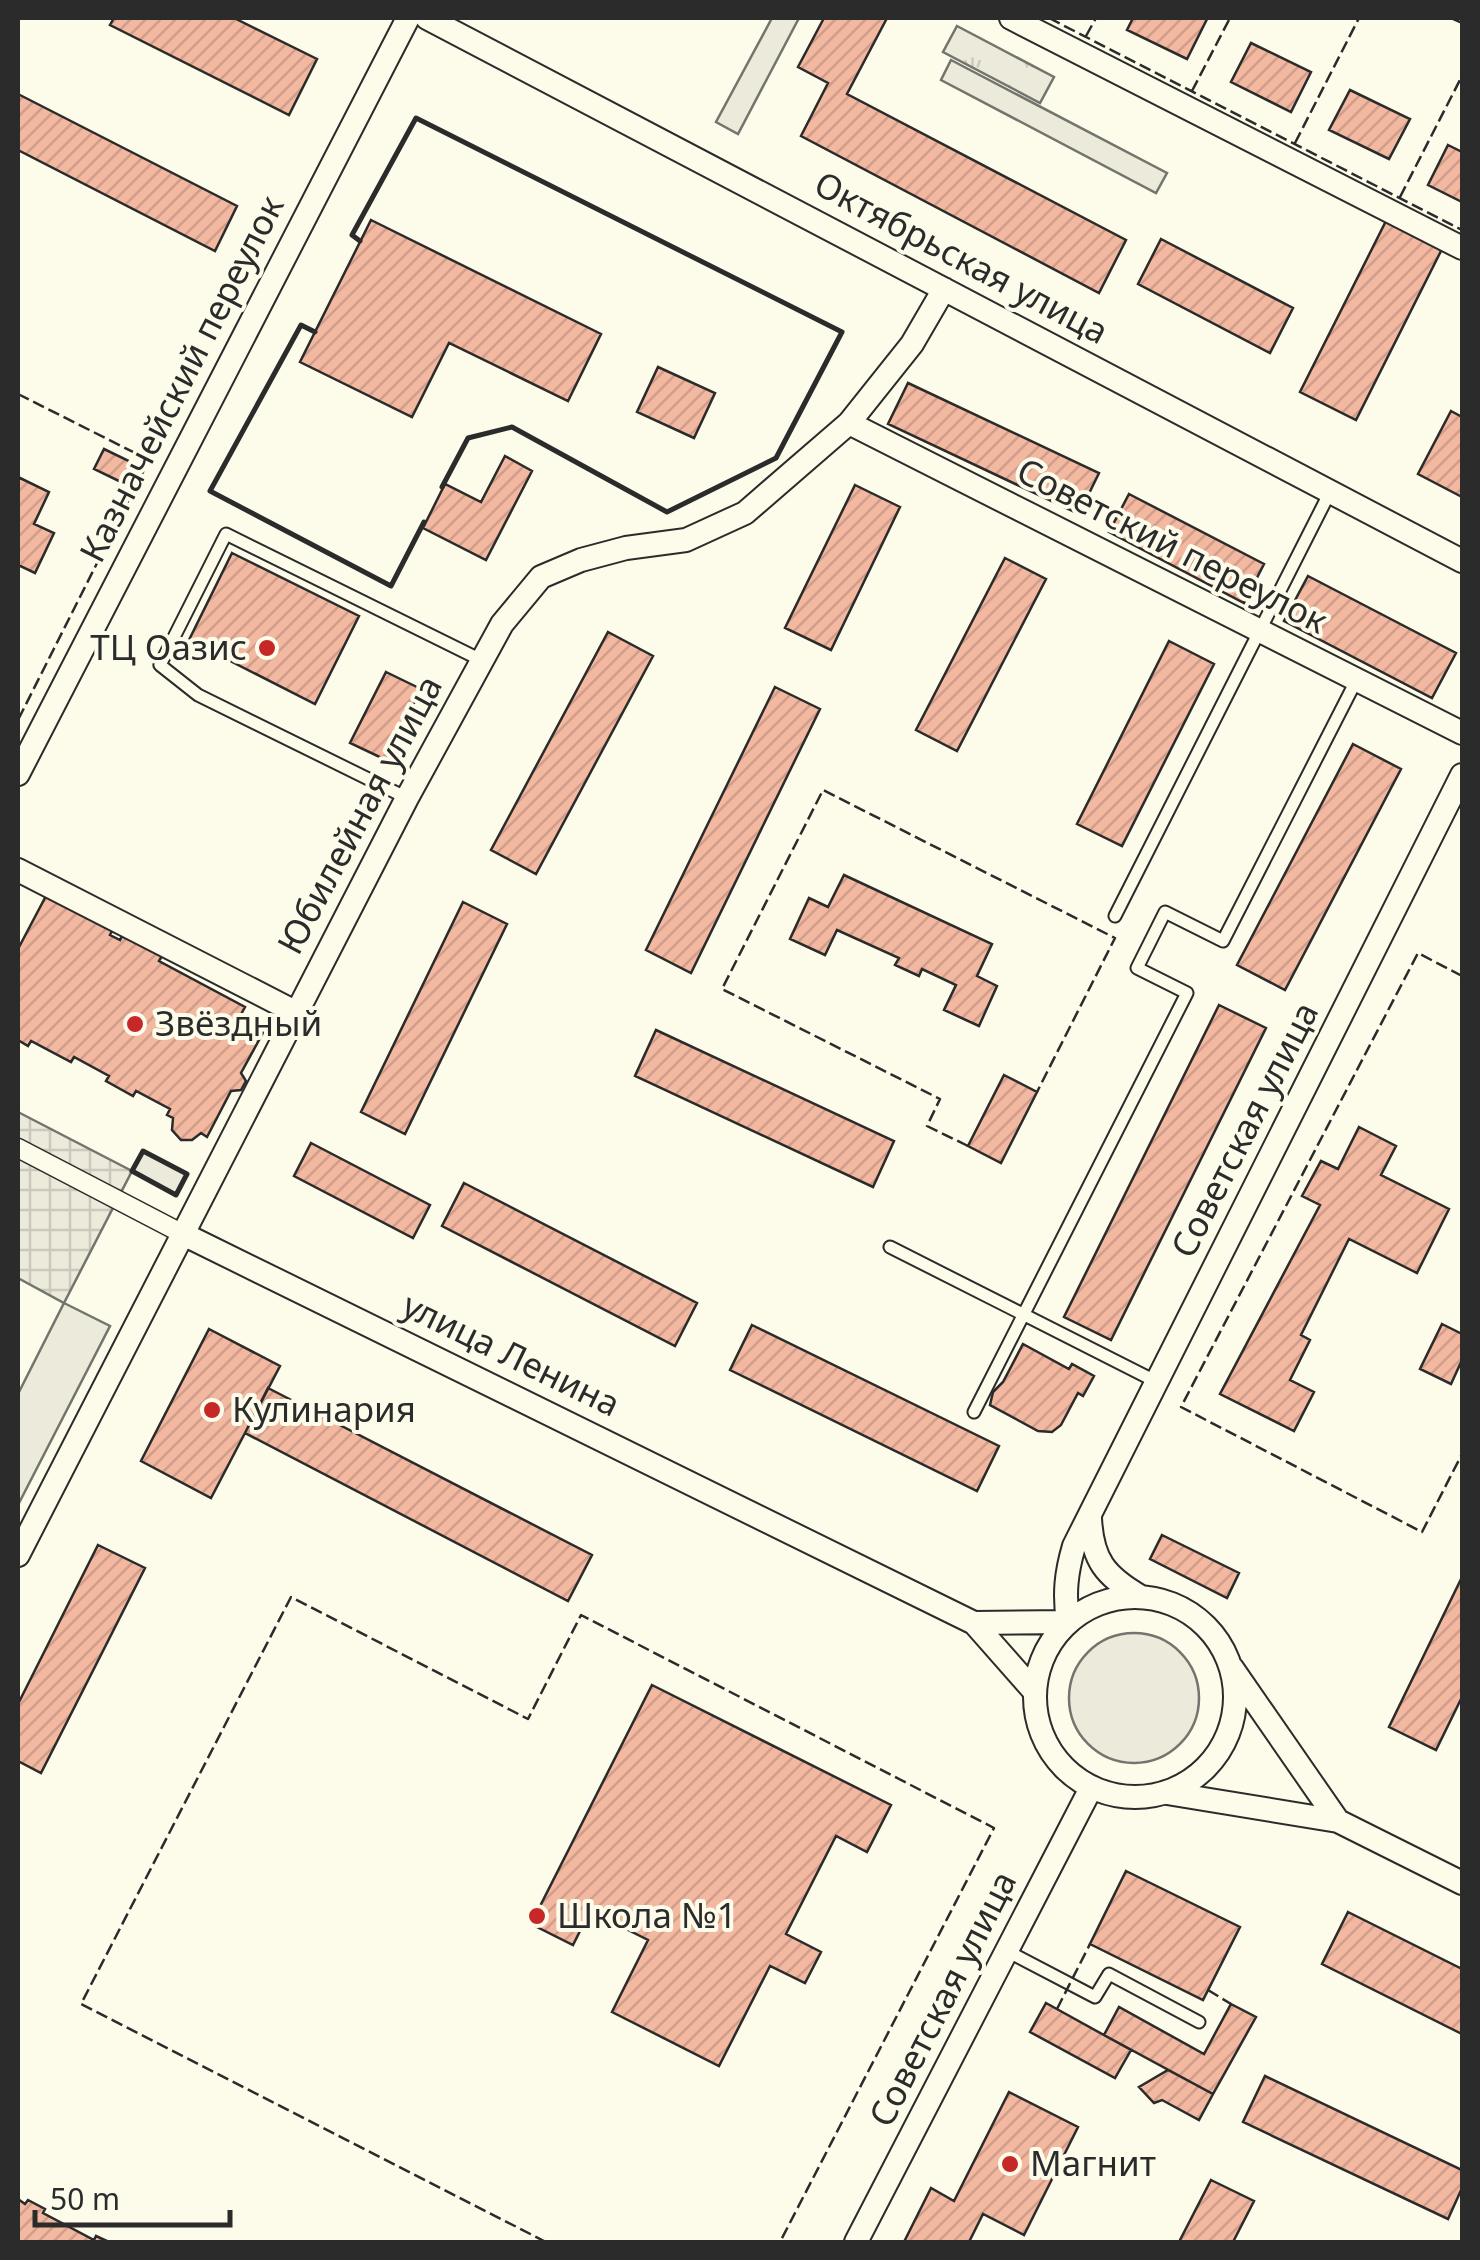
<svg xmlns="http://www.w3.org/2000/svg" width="1480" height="2260" viewBox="0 0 1480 2260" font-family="'Noto Sans',sans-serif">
<defs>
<pattern id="park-tufts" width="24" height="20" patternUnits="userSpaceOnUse" patternTransform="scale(2.5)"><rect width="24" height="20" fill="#ecebdb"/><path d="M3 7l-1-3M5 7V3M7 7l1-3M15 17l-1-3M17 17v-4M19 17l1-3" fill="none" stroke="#cbcabc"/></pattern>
<pattern id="plaza-grid" width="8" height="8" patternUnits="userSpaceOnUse" patternTransform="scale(2.5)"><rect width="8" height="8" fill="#eceadb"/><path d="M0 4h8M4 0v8" fill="none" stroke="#cbc9bc"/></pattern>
<pattern id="building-hatch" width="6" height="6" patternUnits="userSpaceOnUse" patternTransform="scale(2.5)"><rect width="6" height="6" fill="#f2b8a0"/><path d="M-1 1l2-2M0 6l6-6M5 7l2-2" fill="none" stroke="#d09e8a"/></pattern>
</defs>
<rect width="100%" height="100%" fill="#fdfbea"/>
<path fill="#ecebdb" stroke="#74746e" stroke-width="2.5" d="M143,1151L187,1174L176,1195L132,1171Z
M64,1303L110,1326L18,1505V1394Z
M1069 1698a65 65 0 1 1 130 0a65 65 0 1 1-130 0Z"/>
<path fill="url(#park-tufts)" stroke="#74746e" stroke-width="2.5" d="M957,26L1054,77L1040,103L943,52Z"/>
<path fill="#eceadb" stroke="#74746e" stroke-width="2.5" d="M772,18H799L738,134L716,122Z
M951,60L1167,173L1156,193L941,80Z"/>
<path fill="url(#plaza-grid)" stroke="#74746e" stroke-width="2.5" d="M18,1112L132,1171L64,1303L18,1278Z"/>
<path fill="url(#building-hatch)" stroke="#2b2b2b" stroke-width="2.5" d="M114,18H234L317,59L289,115L110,25Z
M824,18H887L847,94L1126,240L1099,293L801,136L828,83L798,67Z
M1133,18H1205L1207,19L1187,59L1127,30Z
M1251,43L1311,72L1291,112L1231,82Z
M1350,90L1410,119L1389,159L1329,130Z
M18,94L237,206L215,251L18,150Z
M1448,145L1462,152V202L1428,185Z
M1388,217L1444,245L1356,420L1300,392Z
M371,220L601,334L568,401L449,343L412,417L300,362Z
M1161,239L1293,308L1270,353L1138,284Z
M658,367L715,393L694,438L637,412Z
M908,383L1099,473L1079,514L888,424Z
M1451,411L1462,417V497L1418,474Z
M104,449L131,462L121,482L94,469Z
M505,456L532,471L486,560L423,528L445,484L481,502Z
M18,477L49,492L34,524L54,533L35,573L18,565Z
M855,485L900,507L831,650L785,628Z
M1129,494L1264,564L1244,603L1109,532Z
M232,553L359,616L315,704L189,640Z
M1005,558L1046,579L957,751L916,730Z
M1308,576L1456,653L1432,698L1284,621Z
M608,632L653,656L536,874L491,850Z
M1169,641L1214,664L1122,846L1077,824Z
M386,672L421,689L386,760L350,743Z
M775,687L820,709L691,973L646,950Z
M1353,744L1401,769L1285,990L1237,965Z
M844,875L992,944L977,976L997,986L979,1026L944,1010L956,985L922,969L919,976L895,965L899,958L837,930L825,955L790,939L809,898L828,907Z
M46,896L112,931L110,935L120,940L125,930L165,951L159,961L245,1007L239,1018L264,1031L241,1073L246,1081L241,1090L231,1091L207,1137L201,1133L192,1140H181L172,1130L173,1118L167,1115L170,1109L136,1091L133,1096L106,1081L109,1076L74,1057L71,1062L31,1041L28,1046L18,1040V949Z
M463,902L507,924L405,1134L361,1112Z
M1219,1005L1266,1028L1111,1340L1064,1317Z
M656,1030L894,1141L873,1187L635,1076Z
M1004,1075L1037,1092L1001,1163L968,1146Z
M1359,1127L1396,1146L1381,1175L1449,1209L1417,1273L1349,1239L1301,1335L1310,1340L1290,1380L1314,1392L1294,1431L1220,1394L1320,1205L1302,1196L1321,1161L1338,1169Z
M311,1143L430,1205L413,1238L294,1176Z
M464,1183L697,1303L675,1346L442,1226Z
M1442,1324L1462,1334V1360L1451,1384L1420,1369Z
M752,1325L999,1446L977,1491L730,1370Z
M209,1329L280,1366L211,1498L141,1461Z
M1023,1344L1069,1369L1072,1364L1094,1376L1083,1396L1078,1393L1061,1425L1052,1432L1038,1431L990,1405L993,1392L1003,1382Z
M268,1388L592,1555L568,1601L245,1433Z
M1162,1535L1239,1573L1227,1598L1150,1559Z
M98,1545L145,1568L41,1773L18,1761V1704Z
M1462,1577V1697L1436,1750L1389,1727Z
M652,1685L891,1805L867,1852L836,1836L786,1934L821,1952L805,1983L770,1966L719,2066L612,2012L648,1940L590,1911L573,1945L531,1924Z
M1126,1871L1240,1927L1203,2000L1090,1944Z
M1348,1912L1462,1969V2034L1322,1964Z
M1046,2003L1131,2050L1115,2078L1030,2032Z
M1231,2004L1256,2017L1213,2094L1104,2035L1119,2007L1204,2054Z
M1168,2070L1213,2094L1199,2120L1162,2100L1154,2103L1139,2087Z
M1265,2076L1462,2170V2188L1448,2219L1243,2122Z
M1009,2092L1078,2127L1024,2235L983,2214L969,2242H904L931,2188L954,2201Z
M1211,2180L1254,2201L1233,2242H1179Z
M18,2199L25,2204L28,2200L45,2209L43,2213L94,2240L96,2236L109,2242H18Z"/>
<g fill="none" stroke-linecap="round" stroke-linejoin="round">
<defs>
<path id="service" d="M407,798L198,695L160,665L226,534L481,660
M1115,916L1330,492
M890,1247L1157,1382
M974,1412L1187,993L1137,968L1165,912L1223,941L1357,679
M1007,1951L1095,1997L1109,1974L1199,2022"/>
<path id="pedestrian" d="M18,1148L183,1234"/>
<path id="minor" d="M427,18L1462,561
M1011,18L1462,248
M849,423L1462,733
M18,774L408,18
M18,870L297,1013
M183,1234L974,1623L1034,1691
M1090,1518C1092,1560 1105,1576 1141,1597
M18,1555L407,798L502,624L541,577L581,560L626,548L686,540L745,513L849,423L912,344L944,289
M1035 1697a100 100 0 1 1 200 0a100 100 0 1 1-200 0Z
M974,1623L1068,1622C1064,1594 1066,1573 1074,1546L1462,775
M1232,1668L1338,1821
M1167,1793L1338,1821L1462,1883
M856,2242L1091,1788"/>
</defs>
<use href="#service" stroke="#2b2b2b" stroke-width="15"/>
<use href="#pedestrian" stroke="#2b2b2b" stroke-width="21"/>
<use href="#minor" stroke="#2b2b2b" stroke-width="26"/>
<use href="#service" stroke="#fdfbea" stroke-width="11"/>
<use href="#pedestrian" stroke="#fdfbea" stroke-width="18"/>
<use href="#minor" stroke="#fdfbea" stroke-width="22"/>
<path stroke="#2b2b2b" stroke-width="2.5" stroke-dasharray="12 5" stroke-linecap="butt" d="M1049,18L1462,230
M1451,18L1462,23
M1086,36L1096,18
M1192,91L1230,18
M1295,143L1359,18
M1400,197L1462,76
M18,394L149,460L18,720
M1462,976L1418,953L1181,1407L1422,1532L1462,1454
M968,1146L927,1126L940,1099L722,989L823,790L1115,938L1037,1092
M1208,1990L1231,2004
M1057,2009L1090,1944
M546,2242L81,2004L291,1597L528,1719L581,1615L994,1828L780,2242"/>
<path stroke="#2b2b2b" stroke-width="5" d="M360,241L352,235L416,118L842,332L776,458L667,512L512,427L468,438L442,487
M315,332L301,325L210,491L391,586L424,522
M143,1151L187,1174L176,1195L132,1171Z"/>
</g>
<g fill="#c62828" stroke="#fdfbea" stroke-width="4">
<circle cx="267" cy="648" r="10"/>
<circle cx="135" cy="1024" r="10"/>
<circle cx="212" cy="1410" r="10"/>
<circle cx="537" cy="1916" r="10"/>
<circle cx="1010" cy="2164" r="10"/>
</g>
<g text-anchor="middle" stroke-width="8" stroke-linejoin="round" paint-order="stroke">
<g font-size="35" fill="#2b2b2b" stroke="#fdfbea">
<text transform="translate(961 258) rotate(28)" y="12">Октябрьская улица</text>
<text transform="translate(182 379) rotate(-63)" y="12">Казначейский переулок</text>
<text transform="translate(1172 546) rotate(27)" y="12">Советский переулок</text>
<text transform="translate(360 815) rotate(-62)" y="12">Юбилейная улица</text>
<text transform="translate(1245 1130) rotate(-63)" y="12">Советская улица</text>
<text transform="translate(511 1355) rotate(26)" y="12">улица Ленина</text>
<text transform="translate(943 1999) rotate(-63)" y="12">Советская улица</text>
</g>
<g font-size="35" fill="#2b2b2b" stroke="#fdfbea" text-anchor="start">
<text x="247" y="660" text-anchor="end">ТЦ Оазис</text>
<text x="155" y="1036">Звёздный</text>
<text x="232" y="1422">Кулинария</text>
<text x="557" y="1928">Школа №1</text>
<text x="1030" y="2176">Магнит</text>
</g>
</g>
<rect width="1480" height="2260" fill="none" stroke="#2b2b2b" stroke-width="40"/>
<path d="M35 2210v15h195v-15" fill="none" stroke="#2b2b2b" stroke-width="5"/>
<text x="50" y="2210" font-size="30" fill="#2b2b2b" stroke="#fdfbea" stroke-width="8" paint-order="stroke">50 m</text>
</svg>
